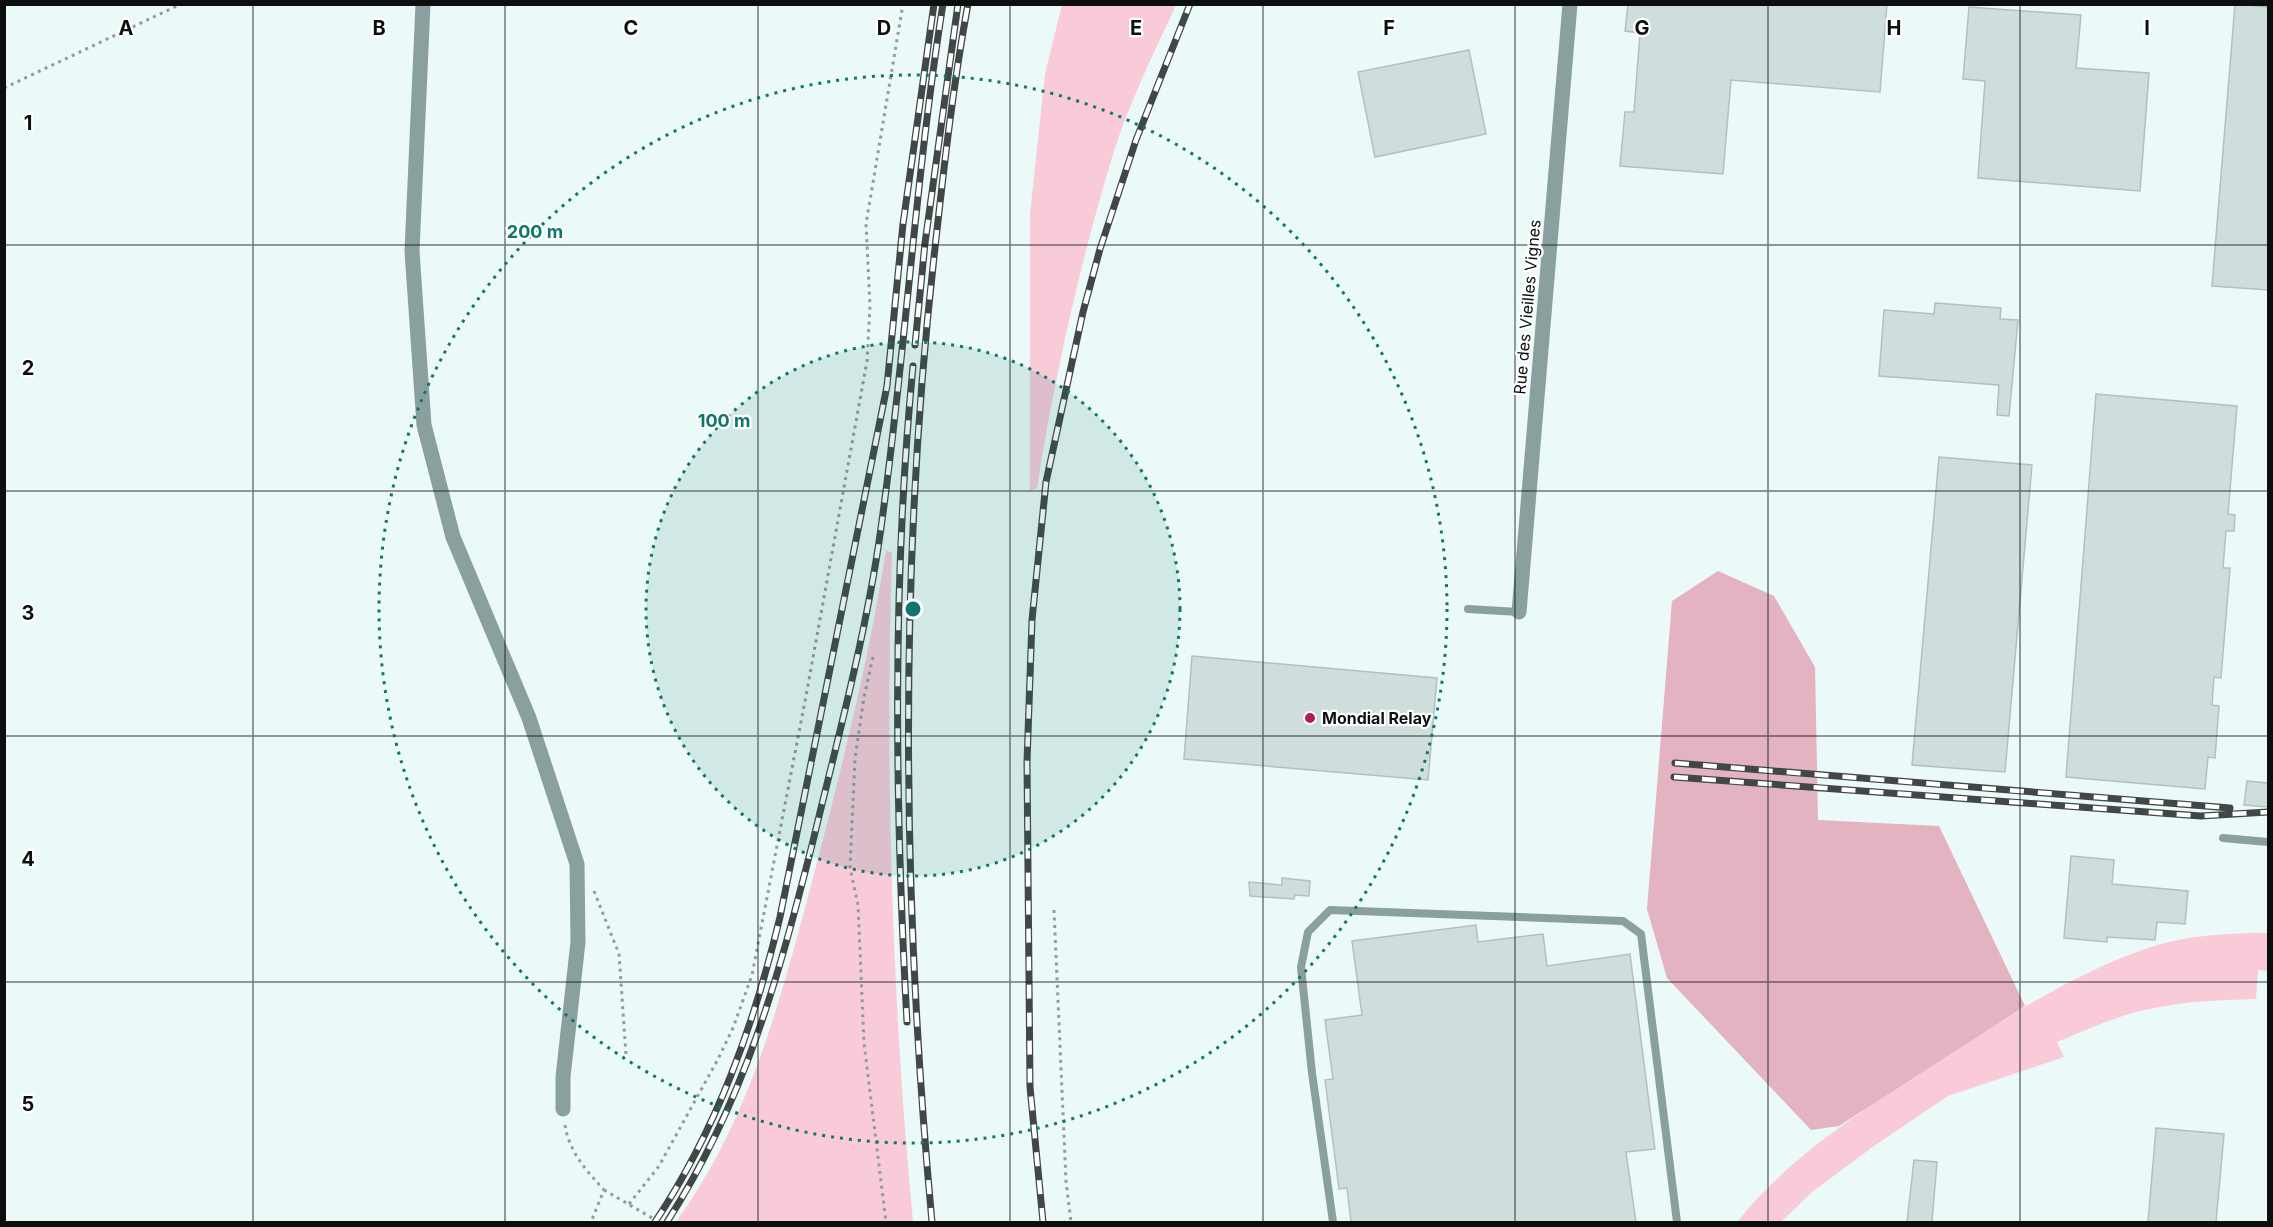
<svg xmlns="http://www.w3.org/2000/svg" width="2273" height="1227" viewBox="0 0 2273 1227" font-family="Inter,sans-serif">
<rect width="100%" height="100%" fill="#ebf9f8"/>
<path fill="#f9cad8" d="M1062,5H1176C1154,53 1130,101 1114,151C1080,262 1055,374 1037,488L1030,491V214L1045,74Z
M886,550L892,553C885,777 892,1000 913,1222H676C751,1119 782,994 814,874C842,767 869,659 886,550Z
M2268,933V971L2258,970L2256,999C2221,1000 2188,1001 2154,1008C2121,1014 2088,1029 2057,1042L2064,1057L1948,1096L1874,1146L1812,1192L1781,1222H1737C1794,1152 1864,1110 1939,1061C2007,1017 2074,973 2151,947C2188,935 2230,933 2268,933Z"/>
<path fill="#e3b3c2" d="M1718,571L1774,596L1815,667L1818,820L1939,826L2025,1006L1839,1126L1811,1130L1667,978L1647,909L1672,601Z"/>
<path fill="#cfdddc" stroke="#b2c0bf" stroke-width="1.5" d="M1628,4H1887L1880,92L1731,80L1723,174L1620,166L1625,112H1634L1640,33L1625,31Z
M2235,4L2268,7V290L2212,286Z
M1969,7L2081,15L2076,68L2149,73L2140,191L1978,178L1985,81L1963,79Z
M1469,50L1486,134L1375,157L1358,72Z
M1935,303L2001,308L2000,319L2018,320L2009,416L1997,415L1999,385L1879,376L1884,310L1934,314Z
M2096,394L2237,406L2228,514L2235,515L2234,531H2226L2223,568H2230L2221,678L2214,677L2212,705L2219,706L2215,758L2208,757L2205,789L2066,777Z
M1939,457L2032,465L2005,772L1912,765Z
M1192,656L1437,678L1428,780L1184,759Z
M2247,781L2268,783V807L2244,805Z
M2071,856L2114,860L2112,884L2188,891L2185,924L2157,922L2155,940L2107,937V942L2064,938Z
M1282,878L1310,881L1309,896L1295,895L1294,899L1250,896L1249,882L1282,885Z
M1476,925L1478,942L1543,934L1547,966L1630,954L1655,1149L1626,1152L1636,1222H1351L1347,1188L1339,1189L1325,1080L1333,1079L1325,1020L1362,1015L1352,941Z
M2156,1128L2224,1134L2216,1222H2148Z
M1914,1160L1937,1162L1932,1222H1907Z"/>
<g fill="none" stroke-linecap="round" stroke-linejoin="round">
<path stroke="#929c9b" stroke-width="3" stroke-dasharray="3 4.5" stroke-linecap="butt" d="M4,88L181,4
M873,657L864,697L855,759L850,867L858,905L864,1043L886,1222
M594,891L619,954L626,1055
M1054,910L1066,1181L1071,1222
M565,1125C569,1152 586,1170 604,1190L591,1222
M604,1190L659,1222
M629,1204L659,1166L717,1061L733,1028L752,975L806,696L867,361L870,306L866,224L903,4"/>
<path stroke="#89a09f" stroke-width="8" d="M1468,609L1519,612
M2223,838L2268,842
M1333,1222L1312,1073L1301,967L1308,932L1330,910L1623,921L1641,934L1677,1222"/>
<path stroke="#89a09f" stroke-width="15" d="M423,4L412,251L424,425L453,537L529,718L577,864L578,942L563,1077V1109
M1519,612L1570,4"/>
<defs>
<path id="rail" d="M915,345L925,243L958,4
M1675,763L2230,808
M1674,777L2201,816L2268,812
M907,1022C895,804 892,584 913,366
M655,1222C717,1129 754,1025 780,917L887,386L903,224L934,4
M667,1222C745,1100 778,979 813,841C839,733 869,624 883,513C906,344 916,173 943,4
M932,1222C902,898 898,572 935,248C944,167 953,85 968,4
M1043,1222L1030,1087L1027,762L1032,620L1046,482L1083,312L1100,249L1136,140L1190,4"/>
</defs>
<use href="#rail" stroke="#404847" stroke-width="7"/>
<use href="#rail" stroke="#fff" stroke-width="4.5" stroke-dasharray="14" stroke-linecap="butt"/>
</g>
<path fill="none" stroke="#0b100f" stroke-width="1.5" stroke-opacity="0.55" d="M253,4V1222M505,4V1222M758,4V1222M1010,4V1222M1263,4V1222M1515,4V1222M1768,4V1222M2020,4V1222M4,245H2268M4,491H2268M4,736H2268M4,982H2268"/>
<circle cx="913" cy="609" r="267" fill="#0f766e" fill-opacity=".12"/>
<g fill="none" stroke="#0f766e" stroke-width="3" stroke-dasharray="3 6">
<circle cx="913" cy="609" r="267"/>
<circle cx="913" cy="609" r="534"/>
</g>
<circle fill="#ab1f60" stroke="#fff" stroke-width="2" cx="1310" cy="718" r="6"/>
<g text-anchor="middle" stroke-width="4.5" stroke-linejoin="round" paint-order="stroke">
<g font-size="16" fill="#0b100f" stroke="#fff">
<text transform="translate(1527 307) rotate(-85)" y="6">Rue des Vieilles Vignes</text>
</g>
<g font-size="16" font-weight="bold" fill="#0b100f" stroke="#fff" text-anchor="start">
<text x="1322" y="724">Mondial Relay</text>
</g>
</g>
<g font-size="20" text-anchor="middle" font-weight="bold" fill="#0b100f" stroke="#fff" stroke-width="4.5" stroke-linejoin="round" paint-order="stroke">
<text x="126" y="35">A</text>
<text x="379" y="35">B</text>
<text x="631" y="35">C</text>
<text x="884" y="35">D</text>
<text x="1136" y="35">E</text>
<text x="1389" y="35">F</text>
<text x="1642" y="35">G</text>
<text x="1894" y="35">H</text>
<text x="2147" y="35">I</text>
<text x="28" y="130">1</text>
<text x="28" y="375">2</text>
<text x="28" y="620">3</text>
<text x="28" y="866">4</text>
<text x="28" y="1111">5</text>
</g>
<circle cx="913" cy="609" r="9" fill="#0f766e" stroke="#fff" stroke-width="3"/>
<g font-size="18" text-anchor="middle" font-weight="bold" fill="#0f766e" stroke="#fff" stroke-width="4.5" stroke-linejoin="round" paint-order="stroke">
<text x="535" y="238">200 m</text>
<text x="724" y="427">100 m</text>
</g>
<rect width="2273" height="1227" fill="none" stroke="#0b100f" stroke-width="12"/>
</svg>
